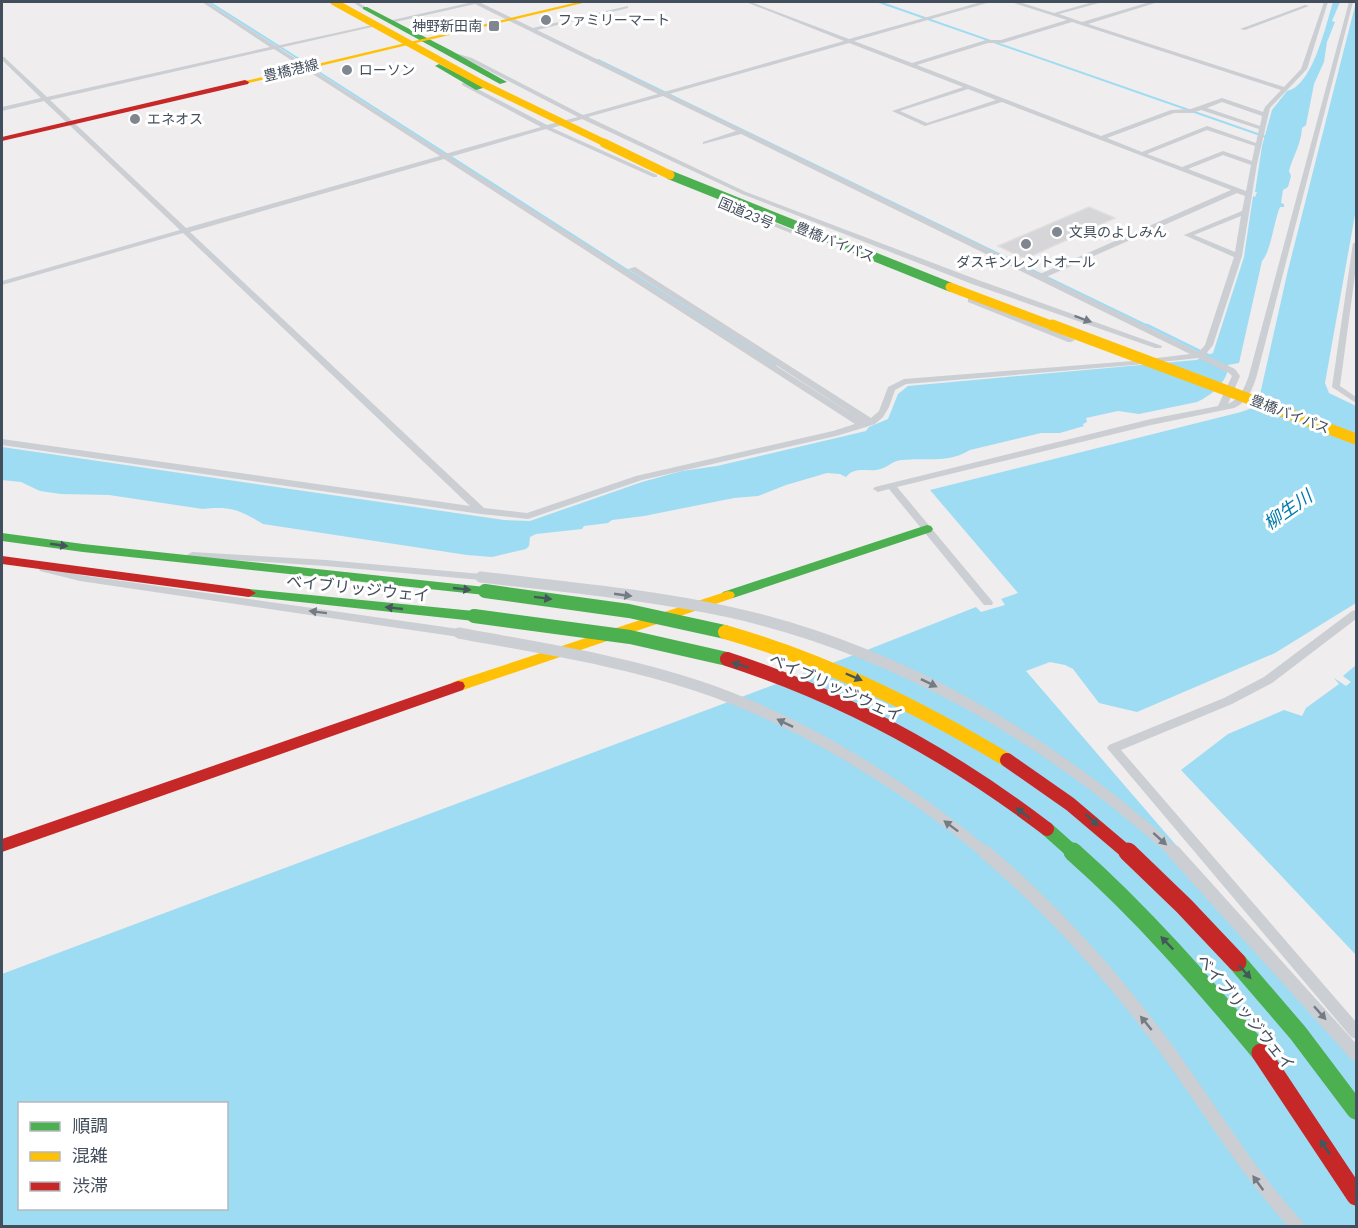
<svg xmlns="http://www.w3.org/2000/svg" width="1358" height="1228" viewBox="0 0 1358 1228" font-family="'Work Sans','Noto Sans JP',sans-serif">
<rect width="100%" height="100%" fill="#efeded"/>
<path fill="#9edcf3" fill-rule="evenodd" d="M1333,2H1340L1332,21L1335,22L1327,42L1324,62L1314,84L1306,125L1302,128C1301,145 1293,156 1289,171L1291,176L1288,187L1283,190L1281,203L1284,204V207H1280C1274,221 1271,251 1262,261L1239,363L1228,365C1229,381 1211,396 1197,402L1139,414L1118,411L1086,418L1087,422L1083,424L1084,426L1060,433H1041L970,450C947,464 927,457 902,460C892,460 887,469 876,470C865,471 854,467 846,477L840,474L827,473L786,485L758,496L734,498L644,516L612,520L608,523L584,526L582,529L536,534L530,537L529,546L526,549L492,557L467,555L263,524C240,510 230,506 203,509L109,495L61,494L40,491L21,482L2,480V447L504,520L530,521L642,482L682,471L717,466L866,431L869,427L888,419L898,394L908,386L1196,360L1213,353L1244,257L1253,196L1255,197L1257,192H1255L1262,146L1272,110L1287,91C1313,86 1326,24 1333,2Z
M1356,2V209L1325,383L1329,393L1356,406V603L1275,653L1137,712L1099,703L1073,669L1065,665L1050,662L1026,671L1356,1054V1226H2V974L867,650L976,607L981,612L1005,605L1001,599L1018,593L930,490L1241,412L1252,408L1259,399L1288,270ZM20,1104H226V1208H20Z
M1356,665V955L1181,770L1228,734L1284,710L1302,716L1306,708L1339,684L1334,678L1346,686L1351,682L1343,676Z"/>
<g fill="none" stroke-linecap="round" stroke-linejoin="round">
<path stroke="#9edcf3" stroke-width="2" d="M209,2L299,59
M879,2L1269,138
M598,60L1150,327
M314,69L716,327"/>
<path stroke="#9edcf3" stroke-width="3" d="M713,325L775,365
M1147,325L1212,357"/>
</g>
<path fill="#d6d5d7" stroke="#e0dfe0" stroke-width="1.5" d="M1089,207L1115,218L1025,259L998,246Z"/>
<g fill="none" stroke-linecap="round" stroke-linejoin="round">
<path fill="#cbced2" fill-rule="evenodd" d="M202,2H207L276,46L372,25V27L279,48L445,154L541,127L462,85V83H466L547,125L578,117L468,60L448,53V51L472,58L583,115L658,94L475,4L391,23L388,21L473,2H479L533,28L628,6V8L537,30L664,92L844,41L746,2H751L849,39L981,2H987V3L854,41L912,63L986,40H1001L1067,20L1014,3V2H1019L1054,13L1093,2H1099V3L1059,14L1082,22L1150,2H1155V3L1088,24L1284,87L1301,69L1324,2H1328L1307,69L1270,108L1257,164L1242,256L1213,345L1205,355L1235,369L1240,376L1228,404C1240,399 1245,387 1249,375L1349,2H1353L1259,367C1255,383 1250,401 1234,408L1151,425L897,487L992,601L993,603L992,605H984L889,489L878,492L873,489L875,487L1151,419L1218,406L1232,376L1229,373L1198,358L1133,365L906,384L895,390L889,407L883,417L875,424L866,427L836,436L642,480L528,519L481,514L2,445V439L470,506L183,233L2,285V281L180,230L44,101L2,111V107L41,98L2,60V57H4L47,97L270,47ZM1072,22L1281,90L1265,107L1263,112L1222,98L1191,109L1171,110L1101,136L917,65L988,43H1003ZM849,43L963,87L892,111L925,126L1002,102L1231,190L1040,274L669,94ZM274,49L440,156L186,228L50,100ZM968,89L996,100L927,123L900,111ZM663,96L736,131L703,142V144L741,134L1190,354L1133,361L904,379L888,387L879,411L871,418L635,267L628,269L864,422L450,157L546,129L653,177H657V175L552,128L582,119L742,194L972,284L1155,348H1161L1162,346L978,280L746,192L588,117ZM1222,102L1262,116L1260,126L1207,108ZM1201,110L1259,129L1256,143L1207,126L1142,152L1107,138L1174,113H1192ZM1207,130L1255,146L1252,161L1223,151L1182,167L1147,154ZM1223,155L1251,165L1246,191L1188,169ZM444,159L855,424L833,431L636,476L527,513L484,508L190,232ZM1237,193L1245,196L1242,211L1184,235L1234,257L1205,345L1199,352L1046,277ZM1241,216L1235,252L1194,235Z
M353,2H358L367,8L363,9Z
M1305,5L1309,6L1245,30L1240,29Z
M733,206L802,234L804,235L798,236L731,209L730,208Z
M1353,243H1356V267L1340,386L1356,397V403L1332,387Z
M968,298H974L1075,340L1071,342H1068L968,302Z
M192,552L326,560L481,574L486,577L481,580L326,566L188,557L187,555Z
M44,566L80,575L459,629L464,633L459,637L80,581L40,571L39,569Z
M1356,610V619L1272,683L1232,704L1121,750L1356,1022V1039L1351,1037L1107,748L1109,745L1224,698L1264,677L1352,611Z"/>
<path fill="#4caf50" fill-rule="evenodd" d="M363,7H367L452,51L507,82L500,84L363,9Z
M439,64L482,86L483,88L476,90L437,67L435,66Z
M927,525L931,526L933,529L931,532L733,598H723L721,595L723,592Z
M2,533L83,544L485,587L492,591L485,595L83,552L2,541Z
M249,589L474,611L481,616L474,621L244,596L242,593L244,590Z"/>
<path fill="#ffc107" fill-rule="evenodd" d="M578,2H587L245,84L241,82Z
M728,591L733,592L735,595L733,598L463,690H453L451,686L453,682Z"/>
<path fill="#c62828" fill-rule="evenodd" d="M245,80L249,82L248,84L2,141V137Z
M2,556L249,589L256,593L249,597L2,564Z
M458,681L463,682L465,686L463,690L2,852V839Z"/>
<path stroke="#cbced2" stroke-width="11" d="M481,577C564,587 647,594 729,612C897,649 1049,739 1176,854
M459,633C539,648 621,660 698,686C798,719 906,786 987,854"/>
<path stroke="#cbced2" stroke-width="14" d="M985,852C1054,910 1114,978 1167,1050C1210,1109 1247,1172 1297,1226
M1174,852L1356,1054"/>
<path stroke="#4caf50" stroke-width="9" d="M670,175L950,287"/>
<path stroke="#4caf50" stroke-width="14" d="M485,591L629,611L725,632
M474,616L630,637L727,659
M1047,829L1075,854"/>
<path stroke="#4caf50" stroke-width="19" d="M1073,852C1142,913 1202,982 1261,1053
M1237,962L1298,1033L1356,1110"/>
<path stroke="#ffc107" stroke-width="7" d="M334,2L483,84L607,144"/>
<path stroke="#ffc107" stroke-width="9" d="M604,143L670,175
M950,287L1056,327"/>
<path stroke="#ffc107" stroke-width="11" d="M1052,325L1356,439"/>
<path stroke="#ffc107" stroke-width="14" d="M725,632C826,661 917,706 1007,760"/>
<path stroke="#c62828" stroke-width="14" d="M727,659C845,697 949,754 1047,829
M1007,760L1070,804L1129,854"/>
<path stroke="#c62828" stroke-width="19" d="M1128,852L1184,906L1237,962
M1261,1053L1356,1196"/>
</g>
<defs><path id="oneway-solid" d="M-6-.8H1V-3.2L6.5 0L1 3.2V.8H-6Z" transform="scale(1.5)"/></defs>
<g fill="#737b85">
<use href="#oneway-solid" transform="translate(1083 319) rotate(20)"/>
<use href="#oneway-solid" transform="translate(623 595) rotate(8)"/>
<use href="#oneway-solid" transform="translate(318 612) rotate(-173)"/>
<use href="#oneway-solid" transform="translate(929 683) rotate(26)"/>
<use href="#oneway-solid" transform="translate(785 723) rotate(-154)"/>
<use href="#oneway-solid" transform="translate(951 826) rotate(-143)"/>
<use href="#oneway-solid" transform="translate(1160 839) rotate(42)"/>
<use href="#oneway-solid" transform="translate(1320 1013) rotate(48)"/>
<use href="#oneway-solid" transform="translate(1146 1023) rotate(-129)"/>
<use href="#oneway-solid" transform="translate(1258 1183) rotate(-126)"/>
</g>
<g fill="#44585b">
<use href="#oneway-solid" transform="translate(59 545) rotate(8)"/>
<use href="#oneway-solid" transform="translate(462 589) rotate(6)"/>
<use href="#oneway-solid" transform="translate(543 598) rotate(7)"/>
<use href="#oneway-solid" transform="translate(394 608) rotate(-174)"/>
<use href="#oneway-solid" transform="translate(740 665) rotate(-163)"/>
<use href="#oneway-solid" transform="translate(854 677) rotate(23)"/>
<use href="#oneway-solid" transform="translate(1023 813) rotate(-143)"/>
<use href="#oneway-solid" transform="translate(1092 820) rotate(42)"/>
<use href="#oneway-solid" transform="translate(1167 943) rotate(-134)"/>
<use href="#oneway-solid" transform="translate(1245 972) rotate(48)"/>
<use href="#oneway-solid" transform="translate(1325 1147) rotate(-124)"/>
</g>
<g fill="#7f868f" stroke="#fff" stroke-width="2">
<circle cx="546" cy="20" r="6"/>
<rect x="488" y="20" width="12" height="12" rx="3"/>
<circle cx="347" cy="70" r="6"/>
<circle cx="135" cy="119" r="6"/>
<circle cx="1057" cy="232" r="6"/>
<circle cx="1026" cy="244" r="6"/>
</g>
<g text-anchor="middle" stroke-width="6" stroke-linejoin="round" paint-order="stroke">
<g font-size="14" fill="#434e5c" stroke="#fff" text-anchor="start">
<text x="558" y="25">ファミリーマート</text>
<text x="482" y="31" text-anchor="end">神野新田南</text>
<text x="359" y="75">ローソン</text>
<text x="147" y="124">エネオス</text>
<text x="1069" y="237">文具のよしみん</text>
<text x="1026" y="267" text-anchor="middle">ダスキンレントオール</text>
</g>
<g font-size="14" fill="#434e5c" stroke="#fff">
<text transform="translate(291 70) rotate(-13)" y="5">豊橋港線</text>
<text transform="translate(746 213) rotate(23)" y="5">国道23号</text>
<text transform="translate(835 242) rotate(22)" y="5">豊橋バイパス</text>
<text transform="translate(1290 414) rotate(21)" y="5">豊橋バイパス</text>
</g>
<g font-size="16" fill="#434e5c" stroke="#fff">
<text transform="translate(358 588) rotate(6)" y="6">ベイブリッジウェイ</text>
<text transform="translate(836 687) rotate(24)" y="6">ベイブリッジウェイ</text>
<text transform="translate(1246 1012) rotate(51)" y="6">ベイブリッジウェイ</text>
</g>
<g font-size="18" font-style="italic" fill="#017aaa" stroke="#fff">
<text transform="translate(1288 510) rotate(-35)" y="6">柳生川</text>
</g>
</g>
<rect width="1358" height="1228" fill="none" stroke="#434e5c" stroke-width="6"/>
<rect x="18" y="1102" width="210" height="108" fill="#ffffff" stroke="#b4b8be" stroke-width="1.5"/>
<rect x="30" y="1122" width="30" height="9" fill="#4caf50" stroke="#b4b8be" stroke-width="1.5"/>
<text x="72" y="1132" font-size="18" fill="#434e5c">順調</text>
<rect x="30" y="1152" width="30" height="9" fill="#ffc107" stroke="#b4b8be" stroke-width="1.5"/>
<text x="72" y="1162" font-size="18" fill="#434e5c">混雑</text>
<rect x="30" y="1182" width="30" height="9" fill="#c62828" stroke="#b4b8be" stroke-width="1.5"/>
<text x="72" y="1192" font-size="18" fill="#434e5c">渋滞</text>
</svg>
